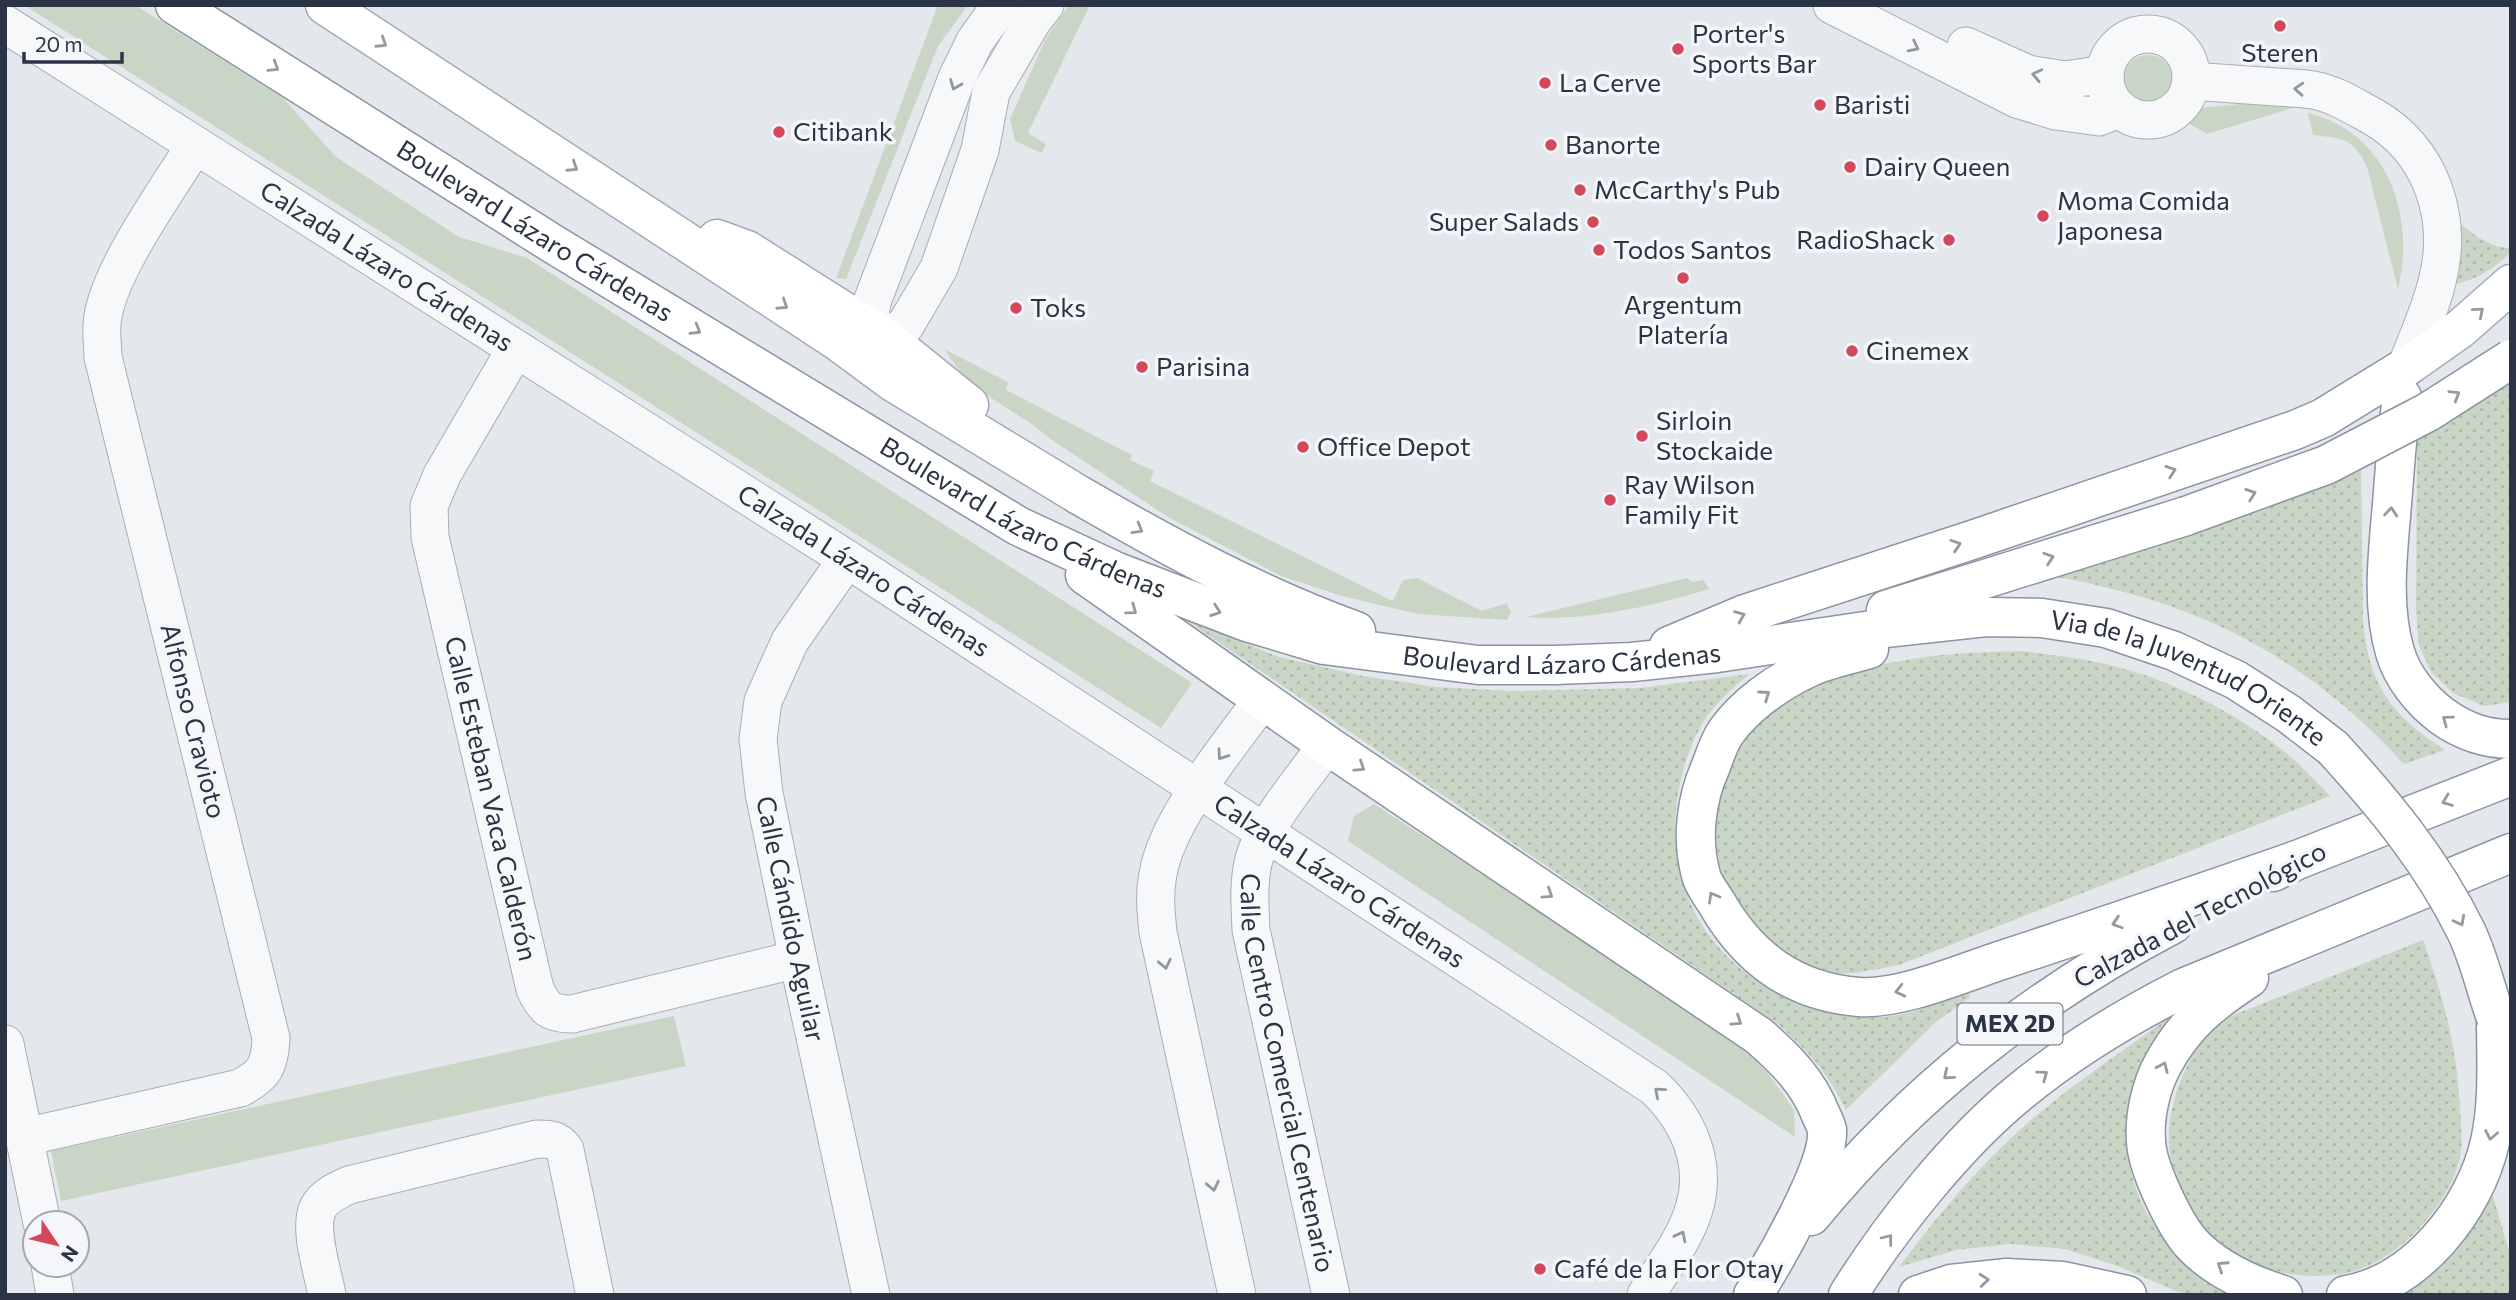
<svg xmlns="http://www.w3.org/2000/svg" width="2516" height="1300" viewBox="0 0 2516 1300" font-family="Commissioner,sans-serif">
<defs>
<pattern id="grass-dots" width="8" height="8" patternUnits="userSpaceOnUse" patternTransform="scale(1.75)"><rect width="8" height="8" fill="#c9d6c5"/><path d="M2 2h.1M6 6h.1" fill="none" stroke="#adb8ab" stroke-width="1.8" stroke-linecap="round"/></pattern>
</defs>
<rect width="100%" height="100%" fill="#e4e7ec"/>
<path fill="url(#grass-dots)" d="M2451,215C2467,230 2488,248 2511,248V252C2494,269 2475,281 2451,285Z
M2511,380V702L2484,706L2453,693L2431,672L2419,645L2416,610L2417,437Z
M2361,468L2363,621C2369,686 2391,715 2445,750L2404,764C2300,651 2190,598 2039,574L2156,543L2260,511Z
M1183,618L1279,657L1363,676L1436,687L1511,691L1639,688L1750,674C1735,686 1720,699 1708,715C1693,736 1684,763 1679,789C1662,877 1701,956 1783,995C1813,1010 1847,1019 1881,1017C1911,1016 1941,1001 1968,991L1970,997L1936,1022L1846,1110C1828,1073 1809,1052 1778,1024Z
M2022,651C2043,654 2065,656 2086,660C2155,672 2224,705 2280,748C2298,762 2314,779 2330,796L1899,965C1869,970 1834,981 1805,967C1732,931 1698,853 1724,776C1731,757 1742,737 1757,723C1774,707 1795,696 1815,687C1888,656 1944,653 2022,651Z
M2423,940C2443,996 2458,1050 2460,1110C2461,1125 2463,1143 2460,1157C2455,1179 2445,1196 2432,1213C2412,1240 2380,1266 2346,1273C2260,1290 2175,1234 2169,1144C2167,1109 2182,1069 2203,1040C2209,1032 2218,1025 2226,1018Z
M2170,1017C2163,1028 2153,1040 2147,1053C2120,1110 2119,1180 2159,1231C2177,1254 2220,1278 2245,1295H2185L2118,1266L2065,1249L2011,1244L1956,1250L1899,1267C1940,1213 1983,1160 2036,1116C2079,1080 2125,1049 2170,1017Z
M2492,1193L2511,1258V1295H2403L2440,1267L2468,1234Z"/>
<path fill="#c9d6c5" d="M24,5H135L282,97L336,157L459,237L527,258L1192,683L1161,728Z
M938,5H968L938,46L846,279L836,278Z
M1069,5H1090L1028,133L1046,144L1042,153L1015,141L1010,119L1046,38Z
M2124 79a24 24 0 1 1 48 0a24 24 0 1 1-48 0Z
M2277,100L2306,104L2207,134L2186,122L2202,108Z
M2308,113C2388,133 2416,215 2398,289L2367,167C2353,137 2343,139 2313,135Z
M944,349L1008,382L1006,390L1132,455L1130,460L1154,471L1150,481L1393,601L1403,580L1417,578L1482,611L1507,603L1511,613L1507,620L1418,614L1342,596L1281,576L1168,517L1049,438C1024,415 987,400 964,376C957,368 951,358 944,349Z
M1687,578L1692,582L1704,580L1709,589C1655,606 1582,622 1526,617Z
M1374,804L1721,1028L1743,1045L1770,1076L1794,1110L1795,1137L1348,841L1354,816Z
M674,1016L686,1066L61,1201L51,1151Z"/>
<g fill="none" stroke-linecap="round" stroke-linejoin="round">
<defs>
<g id="minor">
<path d="M1832,5L2017,99L2056,111L2099,117L2118,109"/>
<path id="s1" d="M5,24L847,559L1654,1087C1688,1119 1708,1163 1694,1209C1685,1240 1662,1268 1646,1295"/>
<circle cx="2148" cy="77" r="43"/>
<path d="M1966,46L2028,74L2065,80L2105,74"/>
<path d="M2191,81C2219,83 2248,85 2276,87C2288,88 2301,88 2313,90C2335,94 2353,106 2372,116C2431,150 2454,217 2437,282C2430,311 2417,339 2406,367"/>
<path d="M869,327L872,302L957,78L975,41L1001,5"/>
<path d="M886,338L905,326L939,268L980,150L991,92L1033,20L1045,5"/>
<path id="s2" d="M515,350L442,475L429,506L430,537L535,989C544,1008 549,1014 572,1014L798,959"/>
<path id="s3" d="M847,559L790,641L763,701L758,739L764,793L798,959L871,1295"/>
<path id="s4" d="M1327,745C1304,777 1264,823 1254,859C1248,882 1250,906 1251,930L1331,1295"/>
<path d="M5,1044L42,1223"/>
<path d="M25,1137L240,1088C265,1075 270,1065 271,1038L103,357C103,347 101,336 102,325C104,276 169,188 195,145"/>
<path d="M50,1265L55,1295"/>
<path d="M327,1295C323,1272 308,1229 318,1208C324,1196 338,1190 349,1185L537,1139C550,1139 558,1139 565,1150L595,1295"/>
<path d="M1237,1295L1158,932C1156,913 1154,893 1158,874C1167,819 1229,746 1262,700"/>
</g>
<path id="major" d="M325,5L836,340L893,382L1079,495
M717,239L747,250L886,338L969,405
M2406,367L2460,329L2511,284"/>
<g id="highway">
<path id="s5" d="M175,5L553,244L1018,526L1117,572L1247,622L1324,645L1478,665H1555L1632,662L1717,653L1885,628L1986,617L2042,618L2106,628L2174,651L2236,680L2289,714L2333,748"/>
<path d="M2402,397C2397,433 2395,468 2392,504C2388,552 2381,605 2395,652C2402,677 2422,701 2442,716C2463,731 2484,739 2511,739"/>
<path d="M1079,495C1169,547 1259,596 1356,631"/>
<path d="M1085,575L1327,745L1759,1036C1785,1059 1808,1081 1821,1115C1823,1119 1826,1125 1827,1130C1830,1166 1774,1262 1753,1295"/>
<path d="M1886,610L2186,516"/>
<path d="M1669,646L1745,614L1972,540L2295,430L2323,418L2406,367"/>
<path d="M1869,649C1849,655 1827,659 1808,668C1778,682 1745,705 1726,732C1719,742 1715,755 1711,766C1696,799 1691,839 1701,875C1703,884 1711,894 1716,902C1748,958 1793,992 1859,997C1900,1000 1962,973 2002,960C2100,928 2199,894 2297,860"/>
<path d="M2273,872L2297,860L2511,776"/>
<path d="M2249,978C2211,1003 2185,1023 2163,1064C2151,1085 2144,1117 2146,1141C2147,1168 2174,1223 2191,1243C2214,1268 2251,1285 2283,1295"/>
<path d="M1811,1216C1913,1092 2032,998 2173,924"/>
<path d="M1848,1295C1891,1226 1958,1142 2021,1091C2070,1051 2126,1017 2183,988L2511,853"/>
<path d="M1918,1295L1951,1284L2007,1278L2063,1281L2127,1295"/>
<path d="M2346,1295C2416,1284 2475,1209 2490,1142C2499,1101 2496,1060 2496,1018"/>
</g>
</defs>
<use href="#minor" stroke="#a9aeb7" stroke-width="39"/>
<use href="#major" stroke="#a3abb8" stroke-width="41"/>
<use href="#highway" stroke="#8b94a3" stroke-width="41"/>
<use href="#minor" stroke="#f7f8fa" stroke-width="37"/>
<use href="#major" stroke="#fff" stroke-width="38"/>
<use href="#highway" stroke="#fff" stroke-width="38"/>
<defs>
<path id="highway-bridge" d="M2186,516L2326,465L2428,412L2511,359
M2333,748C2385,805 2432,862 2466,931C2479,958 2486,990 2496,1018"/>
</defs>
<use href="#highway-bridge" stroke="#8b94a3" stroke-width="41" stroke-linecap="butt"/>
<use href="#highway-bridge" stroke="#fff" stroke-width="38"/>
</g>
<defs><path id="oneway-chevron" d="M-2-3.5L2.5 0L-2 3.5" fill="none" stroke-width="1.6" stroke-linecap="round" stroke-linejoin="round" transform="scale(1.75)"/></defs>
<g stroke="#959aa2">
<use href="#oneway-chevron" transform="translate(382 43) rotate(33)"/>
<use href="#oneway-chevron" transform="translate(274 67) rotate(32)"/>
<use href="#oneway-chevron" transform="translate(573 167) rotate(33)"/>
<use href="#oneway-chevron" transform="translate(783 305) rotate(33)"/>
<use href="#oneway-chevron" transform="translate(2479 312) rotate(-41)"/>
<use href="#oneway-chevron" transform="translate(696 330) rotate(31)"/>
<use href="#oneway-chevron" transform="translate(2455 395) rotate(-32)"/>
<use href="#oneway-chevron" transform="translate(2171 471) rotate(-19)"/>
<use href="#oneway-chevron" transform="translate(2251 494) rotate(-19)"/>
<use href="#oneway-chevron" transform="translate(2391 512) rotate(-85)"/>
<use href="#oneway-chevron" transform="translate(1138 529) rotate(30)"/>
<use href="#oneway-chevron" transform="translate(1956 545) rotate(-18)"/>
<use href="#oneway-chevron" transform="translate(2049 558) rotate(-18)"/>
<use href="#oneway-chevron" transform="translate(1132 610) rotate(36)"/>
<use href="#oneway-chevron" transform="translate(1216 611) rotate(19)"/>
<use href="#oneway-chevron" transform="translate(1740 616) rotate(-22)"/>
<use href="#oneway-chevron" transform="translate(1765 695) rotate(-35)"/>
<use href="#oneway-chevron" transform="translate(2447 720) rotate(-144)"/>
<use href="#oneway-chevron" transform="translate(1360 767) rotate(34)"/>
<use href="#oneway-chevron" transform="translate(2447 801) rotate(159)"/>
<use href="#oneway-chevron" transform="translate(1548 894) rotate(34)"/>
<use href="#oneway-chevron" transform="translate(1713 897) rotate(-120)"/>
<use href="#oneway-chevron" transform="translate(2460 921) rotate(62)"/>
<use href="#oneway-chevron" transform="translate(2117 923) rotate(162)"/>
<use href="#oneway-chevron" transform="translate(1900 991) rotate(166)"/>
<use href="#oneway-chevron" transform="translate(1737 1021) rotate(34)"/>
<use href="#oneway-chevron" transform="translate(2163 1067) rotate(-66)"/>
<use href="#oneway-chevron" transform="translate(1948 1075) rotate(139)"/>
<use href="#oneway-chevron" transform="translate(2043 1075) rotate(-36)"/>
<use href="#oneway-chevron" transform="translate(2491 1135) rotate(101)"/>
<use href="#oneway-chevron" transform="translate(1888 1239) rotate(-52)"/>
<use href="#oneway-chevron" transform="translate(2222 1266) rotate(-147)"/>
<use href="#oneway-chevron" transform="translate(1984 1280) rotate(-5)"/>
</g>
<g stroke="#9196a0">
<use href="#oneway-chevron" transform="translate(1914 47) rotate(27)"/>
<use href="#oneway-chevron" transform="translate(2037 75) rotate(-168)"/>
<use href="#oneway-chevron" transform="translate(955 85) rotate(112)"/>
<use href="#oneway-chevron" transform="translate(2299 89) rotate(-176)"/>
<use href="#oneway-chevron" transform="translate(1222 755) rotate(125)"/>
<use href="#oneway-chevron" transform="translate(1165 964) rotate(78)"/>
<use href="#oneway-chevron" transform="translate(1659 1092) rotate(-139)"/>
<use href="#oneway-chevron" transform="translate(1213 1186) rotate(78)"/>
<use href="#oneway-chevron" transform="translate(1681 1236) rotate(-63)"/>
</g>
<g fill="#d1495b" stroke="#f4f6f9" stroke-width="2.5">
<circle cx="2280" cy="26" r="7"/>
<circle cx="1678" cy="49" r="7"/>
<circle cx="1545" cy="83" r="7"/>
<circle cx="1820" cy="105" r="7"/>
<circle cx="779" cy="132" r="7"/>
<circle cx="1551" cy="145" r="7"/>
<circle cx="1850" cy="167" r="7"/>
<circle cx="1580" cy="190" r="7"/>
<circle cx="2043" cy="216" r="7"/>
<circle cx="1593" cy="222" r="7"/>
<circle cx="1949" cy="240" r="7"/>
<circle cx="1599" cy="250" r="7"/>
<circle cx="1683" cy="278" r="7"/>
<circle cx="1016" cy="308" r="7"/>
<circle cx="1852" cy="351" r="7"/>
<circle cx="1142" cy="367" r="7"/>
<circle cx="1642" cy="436" r="7"/>
<circle cx="1303" cy="447" r="7"/>
<circle cx="1610" cy="500" r="7"/>
<circle cx="1540" cy="1269" r="7"/>
</g>
<g text-anchor="middle" stroke-width="7" stroke-linejoin="round" paint-order="stroke">
<rect fill="#f4f6f9" stroke="#676e7b" stroke-width="2" x="1957.5" y="1003.5" width="105" height="41" rx="5"/>
<g font-size="24" font-weight="bold" fill="#2b3445">
<text x="2010" y="1032">MEX 2D</text>
</g>
<g font-size="26" fill="#2b3445" stroke="#f4f6f9" text-anchor="start">
<text x="1692" y="43">Porter's<tspan x="1692" dy="30">Sports Bar</tspan></text>
<text x="2280" y="62" text-anchor="middle">Steren</text>
<text x="1559" y="92">La Cerve</text>
<text x="1834" y="114">Baristi</text>
<text x="793" y="141">Citibank</text>
<text x="1565" y="154">Banorte</text>
<text x="1864" y="176">Dairy Queen</text>
<text x="1594" y="199">McCarthy's Pub</text>
<text x="2057" y="210">Moma Comida<tspan x="2057" dy="30">Japonesa</tspan></text>
<text x="1579" y="231" text-anchor="end">Super Salads</text>
<text x="1935" y="249" text-anchor="end">RadioShack</text>
<text x="1613" y="259">Todos Santos</text>
<text x="1683" y="314" text-anchor="middle">Argentum<tspan x="1683" dy="30">Platería</tspan></text>
<text x="1030" y="317">Toks</text>
<text x="1866" y="360">Cinemex</text>
<text x="1156" y="376">Parisina</text>
<text x="1656" y="430">Sirloin<tspan x="1656" dy="30">Stockaide</tspan></text>
<text x="1317" y="456">Office Depot</text>
<text x="1624" y="494">Ray Wilson<tspan x="1624" dy="30">Family Fit</tspan></text>
<text x="1554" y="1278">Café de la Flor Otay</text>
</g>
<g font-size="26" fill="#2b3445" stroke="#f4f6f9">
<text dy="9" stroke="none"><textPath href="#s5" startOffset="425">Boulevard Lázaro Cárdenas</textPath></text>
<text dy="9" stroke="none"><textPath href="#s1" startOffset="452">Calzada Lázaro Cárdenas</textPath></text>
<text dy="9" stroke="none"><textPath href="#s5" startOffset="992">Boulevard Lázaro Cárdenas</textPath></text>
<text dy="9" stroke="none"><textPath href="#s1" startOffset="1018">Calzada Lázaro Cárdenas</textPath></text>
<text dy="9" stroke="none"><textPath href="#s5" startOffset="1559">Boulevard Lázaro Cárdenas</textPath></text>
<text dy="9" stroke="none"><textPath href="#s5" startOffset="2202">Via de la Juventud Oriente</textPath></text>
<text transform="translate(193 721) rotate(76)" y="9">Alfonso Cravioto</text>
<text dy="9" stroke="none"><textPath href="#s2" startOffset="478">Calle Esteban Vaca Calderón</textPath></text>
<text dy="9" stroke="none"><textPath href="#s1" startOffset="1586">Calzada Lázaro Cárdenas</textPath></text>
<text transform="translate(2200 915) rotate(-28)" y="9">Calzada del Tecnológico</text>
<text dy="9" stroke="none"><textPath href="#s3" startOffset="387">Calle Cándido Aguilar</textPath></text>
<text dy="9" stroke="none"><textPath href="#s4" startOffset="354">Calle Centro Comercial Centenario</textPath></text>
</g>
</g>
<rect width="2516" height="1300" fill="none" stroke="#2b3445" stroke-width="14"/>
<g transform="translate(56 1244) rotate(125)"><circle r="33" fill="#f4f6f9" stroke="#a4a8b1" stroke-width="2"/>
<path d="M0-5L12 26L0 18L-12 26Z" fill="#d1495b"/>
<text y="-10" font-size="19" font-weight="bold" text-anchor="middle" fill="#2b3445">N</text>
</g>
<path d="M24 52v10h98v-10" fill="none" stroke="#2b3445" stroke-width="3.5"/>
<text x="35" y="52" font-size="21" fill="#2b3445" stroke="#f4f6f9" stroke-width="5" paint-order="stroke">20 m</text>
</svg>
